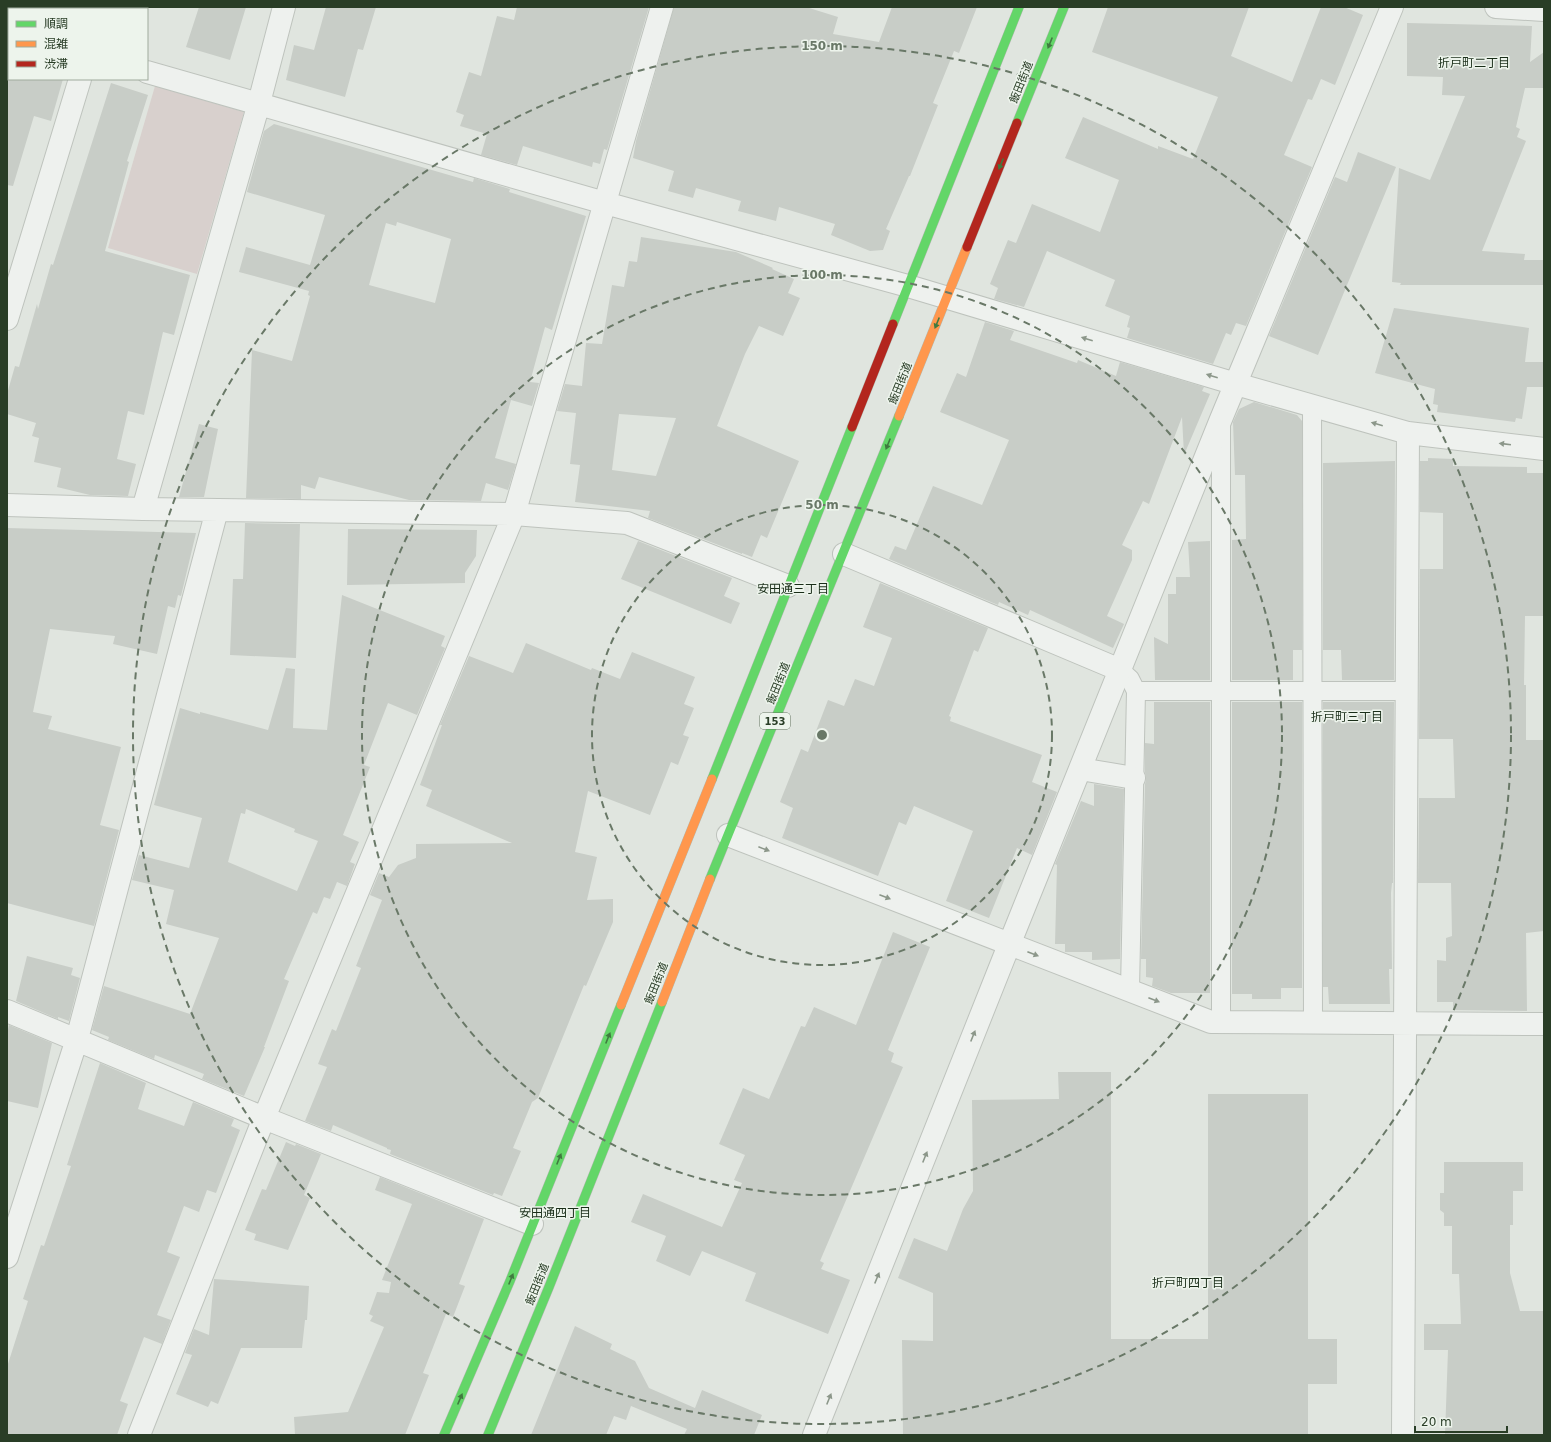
<svg xmlns="http://www.w3.org/2000/svg" width="1551" height="1442" viewBox="0 0 1551 1442" font-family="'DejaVu Sans','Noto Sans JP',sans-serif">
<rect width="100%" height="100%" fill="#e0e5df"/>
<path fill="#d8d0cd" d="M155,86L244,112L197,274L108,248Z"/>
<path fill="#c8cdc7" fill-rule="evenodd" d="M199,7H246L230,60L186,47Z
M326,7H376L363,50L358,49L345,97L286,80L294,45L314,50Z
M517,7H649L607,150L604,149L600,164L593,162L592,167L523,146L517,165L481,155L487,134L460,126L464,115L456,112L469,72L481,76L497,16L514,20Z
M674,7H806L838,17L833,34L879,42L892,7H977L959,53L954,51L933,103L938,105L910,176H909L886,229L890,231L883,250L870,251L831,235L835,224L779,207L776,221L738,211L741,201L696,188L693,198L668,191L674,171L633,158L636,141Z
M1108,7H1249L1231,56L1292,82L1321,7H1344L1363,15L1335,85L1321,79L1312,100L1308,99L1284,155L1312,167L1246,326L1236,323L1231,335L1226,333L1213,364L1127,338L1130,328L1127,327L1130,316L1105,306L1115,280L1047,251L1024,307L994,299L998,288L990,284L1008,240L1016,243L1032,204L1100,232L1119,180L1065,158L1083,117L1158,149V146L1193,159L1218,97L1092,52Z
M1407,23L1532,26L1530,62L1544,52V88H1525L1516,127L1520,129L1517,137L1526,141L1482,251L1525,254L1524,260H1544V285H1400L1401,283L1392,282L1399,168L1430,180L1465,96L1442,95L1443,77L1407,76Z
M7,79H63L51,121L34,116L13,186L7,185Z
M111,83L148,95L127,161L129,162L105,251L190,275L174,335L163,332L144,415L128,411L117,459L136,464L128,496L90,495L57,487L61,468L34,462L39,438L32,436L36,423L7,414V394L15,366L19,367L37,304L38,309L51,264L53,265Z
M274,124L473,182L474,178L510,189L509,192L586,216L552,330L545,327L530,382L539,383L532,406L511,400L495,458L516,464L508,490L486,483L481,501L409,500L319,477L315,489L301,485V499L246,498L252,350L292,361L310,296L308,295L309,291L239,272L246,247L310,265L325,215L247,192L264,131ZM397,222L451,239L435,303L369,285L386,223L396,226Z
M1358,152L1396,167L1318,355L1269,336L1335,177L1347,182Z
M641,237L736,252L773,268L772,269L794,279L788,293L800,298L783,336L759,326L745,354L717,426L799,461L767,538L761,535L752,557L742,553V554L648,518L650,511L575,502L580,465L570,464L576,413L557,411L565,384L582,386L586,343L602,344L612,285L624,287L629,261L637,262ZM619,414L676,418L656,476L612,470Z
M1394,308L1529,328L1525,362H1544V387H1527L1522,419L1516,418L1515,422L1437,412L1438,405L1433,404L1435,389L1375,373Z
M985,322L1014,331L1010,340L1077,363L1078,360L1116,376L1120,362L1204,387L1202,391L1210,394L1184,455L1182,417L1149,504L1143,501L1122,545L1132,550V560L1107,616L1124,624L1113,648L1030,610L1028,615L999,602L998,605L889,559L895,546L906,550L933,486L982,505L1009,440L940,412L957,373L966,377Z
M1254,402L1297,415L1302,421V650H1293V680H1232V540L1246,539L1245,475H1235L1233,422L1239,409Z
M199,424L218,429L204,497H179Z
M1428,458L1453,459V466L1527,467V473H1544V616H1525L1524,685H1526V740H1544V931L1526,933L1527,1011L1453,1010V1002H1437V960L1446,961V938L1452,936L1451,883H1418L1419,798H1455L1453,739H1419L1420,569H1443V513L1420,512V461H1428Z
M1395,461L1394,680H1342L1341,650H1323V463Z
M245,523L300,524L296,658L230,655L233,579H243Z
M7,528L196,533L181,596L178,595L175,608L168,606L157,654L113,644L115,636L50,629L33,712L52,716L48,729L121,747L100,825L119,830L94,926L7,903Z
M348,529L477,530L476,556L465,573V583L347,585Z
M638,541L732,578L724,596L740,603L731,624L621,579Z
M1210,541V680H1155L1154,637L1168,644V594H1176V577H1190L1188,542Z
M880,583L988,628L978,652L974,650L949,716L951,717L950,721L1042,755L1032,782L1057,792L1032,855L1017,848L989,918L946,901L973,831L914,806L906,825L899,822L878,876L782,838L793,808L780,802L801,749L808,752L828,700L844,706L855,679L874,686L892,638L863,627Z
M342,595L445,636L441,646L445,648L417,715L388,703L364,765L370,767L343,835L359,842L350,862L355,864L347,886L337,882L330,899L324,897L317,914L313,912L284,979L289,981L264,1047H265L244,1096L202,1079L204,1074L155,1055L154,1059L108,1040L109,1037L92,1030L104,986L190,1014L219,938L166,924L174,890L132,880L139,855L189,868L202,818L154,805L180,708L200,714V712L268,730L286,668L295,669L293,728L327,730ZM246,809L295,829L294,832L318,841L297,891L228,862L241,813L245,814Z
M526,643L591,670L592,668L620,679L632,652L695,677L684,704L694,708L683,735L689,737L678,765L671,762L650,815L588,791L575,852L597,857L587,900L613,899V922L586,986L584,985L538,1098L532,1102L513,1148L521,1151L502,1196L494,1193L493,1195L390,1154L391,1150L387,1149V1148L333,1125L331,1131L305,1121L327,1067L318,1064L332,1029L336,1031L361,968L356,966L382,900L370,895L379,873L389,877L398,865L416,858V844L512,843L426,806L432,790L420,785L442,725H440L469,656L513,673Z
M1154,702H1210V993H1171L1152,986L1153,978L1146,977V959H1141L1145,784L1146,780L1145,772V743L1154,744Z
M1232,702H1302V988H1281V999H1252V994H1232Z
M1323,702H1394L1393,883H1392L1391,893L1392,969H1389L1390,1004H1329L1328,987H1323Z
M1094,784L1124,789L1120,959L1092,960V952H1065V944H1055L1057,865L1055,864L1081,801L1094,806Z
M893,932L930,947L888,1050L894,1053L891,1062L903,1067L820,1261L824,1263L821,1269L850,1280L828,1334L745,1301L756,1273L702,1251L690,1276L656,1261L666,1236L631,1222L643,1194L722,1227L742,1183L734,1180L745,1155L719,1144L743,1088L769,1099L801,1026L805,1027L814,1007L856,1025Z
M27,956L73,968L71,975L80,978L69,1021L58,1017V1019L16,1001Z
M9,1025L52,1043L38,1108L7,1101V1034Z
M100,1063L146,1083L138,1109L184,1126L193,1102L234,1119L231,1126L240,1130L216,1193L207,1190L199,1212L184,1206L167,1252L180,1257L157,1315L171,1320L162,1344L144,1337L120,1401L128,1404L117,1435H7V1367L28,1301L23,1299L41,1245L44,1246L71,1166L67,1165Z
M1058,1072H1111V1339H1208V1094H1308V1339H1337V1384H1308V1435H903L902,1340L933,1341V1293L898,1278L914,1238L947,1251L963,1209L973,1191L972,1100L1059,1099Z
M286,1142L295,1146L296,1144L321,1154L304,1195L310,1198L288,1250L254,1240L256,1234L245,1230L262,1189L266,1190Z
M1444,1162H1523V1191H1513V1225H1510V1273L1520,1311H1544V1435H1445L1448,1350H1424V1324H1461L1459,1274H1452V1226H1444V1213L1440,1210V1193H1444Z
M380,1177L484,1219L459,1284L465,1286L453,1317L446,1314L423,1373L429,1375L405,1435H295L294,1417L348,1412L384,1327L370,1321L373,1316L369,1314L377,1292L389,1293L391,1282L382,1280L412,1204L375,1190Z
M214,1279L309,1286L307,1320H305L302,1348H241L218,1404L211,1401L208,1407L176,1394L192,1355L185,1353L194,1329L209,1335Z
M575,1326L612,1344L610,1349L635,1361L649,1388L695,1408L702,1390L762,1415L754,1435H684L687,1429L631,1406L626,1420L614,1416L606,1435H531Z"/>
<g fill="none" stroke-linecap="round" stroke-linejoin="round">
<defs>
<path id="lane" d="M1312,405L1313,1022
M1120,670L1130,679L1136,691L1130,990
M1136,691H1407
M1221,1022V424"/>
<path id="street" d="M1496,7L1544,10
M101,9L102,7
M7,30H9
M147,72L605,203L908,286L1236,384L1408,433L1544,449
M7,319L80,79
M7,505L143,509L514,514L627,523L788,586
M143,509L259,103L284,7
M844,554L1120,670
M1080,769L1134,778
M728,835L1211,1022L1544,1024
M7,1011L264,1118L532,1224
M7,1257L77,1039L217,510
M139,1435L264,1118L514,514L662,7
M814,1435L1009,945L1221,419L1392,7
M1403,1435L1408,433"/>
<path id="fast" d="M1017,123L1064,7
M893,324L1019,7
M712,779L852,427
M710,879L899,416
M444,1435L510,1281L621,1005
M488,1435L549,1287L662,1002"/>
<path id="slow" d="M899,416L967,247
M662,1002L710,879
M621,1005L712,779"/>
<path id="jam" d="M967,247L1017,123
M852,427L893,324"/>
</defs>
<use href="#lane" stroke="#bec3bd" stroke-width="20"/>
<use href="#street" stroke="#bec3bd" stroke-width="24"/>
<use href="#fast" stroke="#b2b9b1" stroke-width="10"/>
<use href="#slow" stroke="#b2b9b1" stroke-width="10"/>
<use href="#jam" stroke="#b2b9b1" stroke-width="10"/>
<use href="#lane" stroke="#eef1ee" stroke-width="18"/>
<use href="#street" stroke="#eef1ee" stroke-width="22"/>
<use href="#fast" stroke="#63d668" stroke-width="9"/>
<use href="#slow" stroke="#ff974d" stroke-width="9"/>
<use href="#jam" stroke="#b3261e" stroke-width="9"/>
</g>
<defs><path id="oneway-solid" d="M-6-.8H1V-3.2L6.5 0L1 3.2V.8H-6Z"/></defs>
<g fill="#407a40">
<use href="#oneway-solid" transform="translate(1050 43) rotate(112)"/>
<use href="#oneway-solid" transform="translate(1001 164) rotate(112)"/>
<use href="#oneway-solid" transform="translate(937 323) rotate(112)"/>
<use href="#oneway-solid" transform="translate(888 444) rotate(112)"/>
<use href="#oneway-solid" transform="translate(608 1038) rotate(-68)"/>
<use href="#oneway-solid" transform="translate(559 1159) rotate(-68)"/>
<use href="#oneway-solid" transform="translate(511 1279) rotate(-68)"/>
<use href="#oneway-solid" transform="translate(460 1399) rotate(-67)"/>
</g>
<g fill="#8c978a">
<use href="#oneway-solid" transform="translate(1087 339) rotate(-163)"/>
<use href="#oneway-solid" transform="translate(1212 376) rotate(-163)"/>
<use href="#oneway-solid" transform="translate(1377 424) rotate(-164)"/>
<use href="#oneway-solid" transform="translate(1505 444) rotate(-173)"/>
<use href="#oneway-solid" transform="translate(764 849) rotate(21)"/>
<use href="#oneway-solid" transform="translate(885 897) rotate(21)"/>
<use href="#oneway-solid" transform="translate(1033 954) rotate(21)"/>
<use href="#oneway-solid" transform="translate(1154 1000) rotate(21)"/>
<use href="#oneway-solid" transform="translate(973 1036) rotate(-68)"/>
<use href="#oneway-solid" transform="translate(925 1157) rotate(-68)"/>
<use href="#oneway-solid" transform="translate(877 1278) rotate(-68)"/>
<use href="#oneway-solid" transform="translate(829 1399) rotate(-68)"/>
</g>
<g fill="none" stroke="#697867" stroke-width="2" stroke-dasharray="7 5">
<circle cx="822" cy="735" r="230"/>
<circle cx="822" cy="735" r="460"/>
<circle cx="822" cy="735" r="689"/>
</g>
<g text-anchor="middle" stroke-width="3" stroke-linejoin="round" paint-order="stroke">
<rect fill="#edf4ec" stroke="#647461" stroke-width="1" x="760" y="713" width="30" height="16" rx="3"/>
<g font-size="10" font-weight="bold" fill="#293d26">
<text x="775" y="725">153</text>
</g>
<g font-size="11" fill="#293d26" stroke="#edf4ec">
<text transform="translate(1021 82) rotate(-68)" y="4">飯田街道</text>
<text transform="translate(900 383) rotate(-68)" y="4">飯田街道</text>
<text transform="translate(778 683) rotate(-68)" y="4">飯田街道</text>
<text transform="translate(656 983) rotate(-68)" y="4">飯田街道</text>
<text transform="translate(537 1284) rotate(-68)" y="4">飯田街道</text>
</g>
<g font-size="12" fill="#1a2e19" stroke="#edf4ec">
<text x="1474" y="67">折戸町二丁目</text>
<text x="793" y="593">安田通三丁目</text>
<text x="1347" y="721">折戸町三丁目</text>
<text x="555" y="1217">安田通四丁目</text>
<text x="1188" y="1287">折戸町四丁目</text>
</g>
</g>
<circle cx="822" cy="735" r="6" fill="#697867" stroke="#edf4ec" stroke-width="2"/>
<g font-size="12" text-anchor="middle" font-weight="bold" fill="#697867" stroke="#edf4ec" stroke-width="3" stroke-linejoin="round" paint-order="stroke">
<text x="822" y="50">150 m</text>
<text x="822" y="279">100 m</text>
<text x="822" y="509">50 m</text>
</g>
<rect width="1551" height="1442" fill="none" stroke="#293d26" stroke-width="16"/>
<rect x="8" y="8" width="140" height="72" fill="#edf4ec" stroke="#9fab9d"/>
<rect x="16" y="21" width="20" height="6" fill="#63d668" stroke="#9fab9d"/>
<text x="44" y="28" font-size="12" fill="#293d26">順調</text>
<rect x="16" y="41" width="20" height="6" fill="#ff974d" stroke="#9fab9d"/>
<text x="44" y="48" font-size="12" fill="#293d26">混雑</text>
<rect x="16" y="61" width="20" height="6" fill="#b3261e" stroke="#9fab9d"/>
<text x="44" y="68" font-size="12" fill="#293d26">渋滞</text>
<path d="M1415 1426v6h92v-6" fill="none" stroke="#293d26" stroke-width="2"/>
<text x="1421" y="1426" font-size="12" fill="#293d26" stroke="#edf4ec" stroke-width="3" paint-order="stroke">20 m</text>
</svg>
